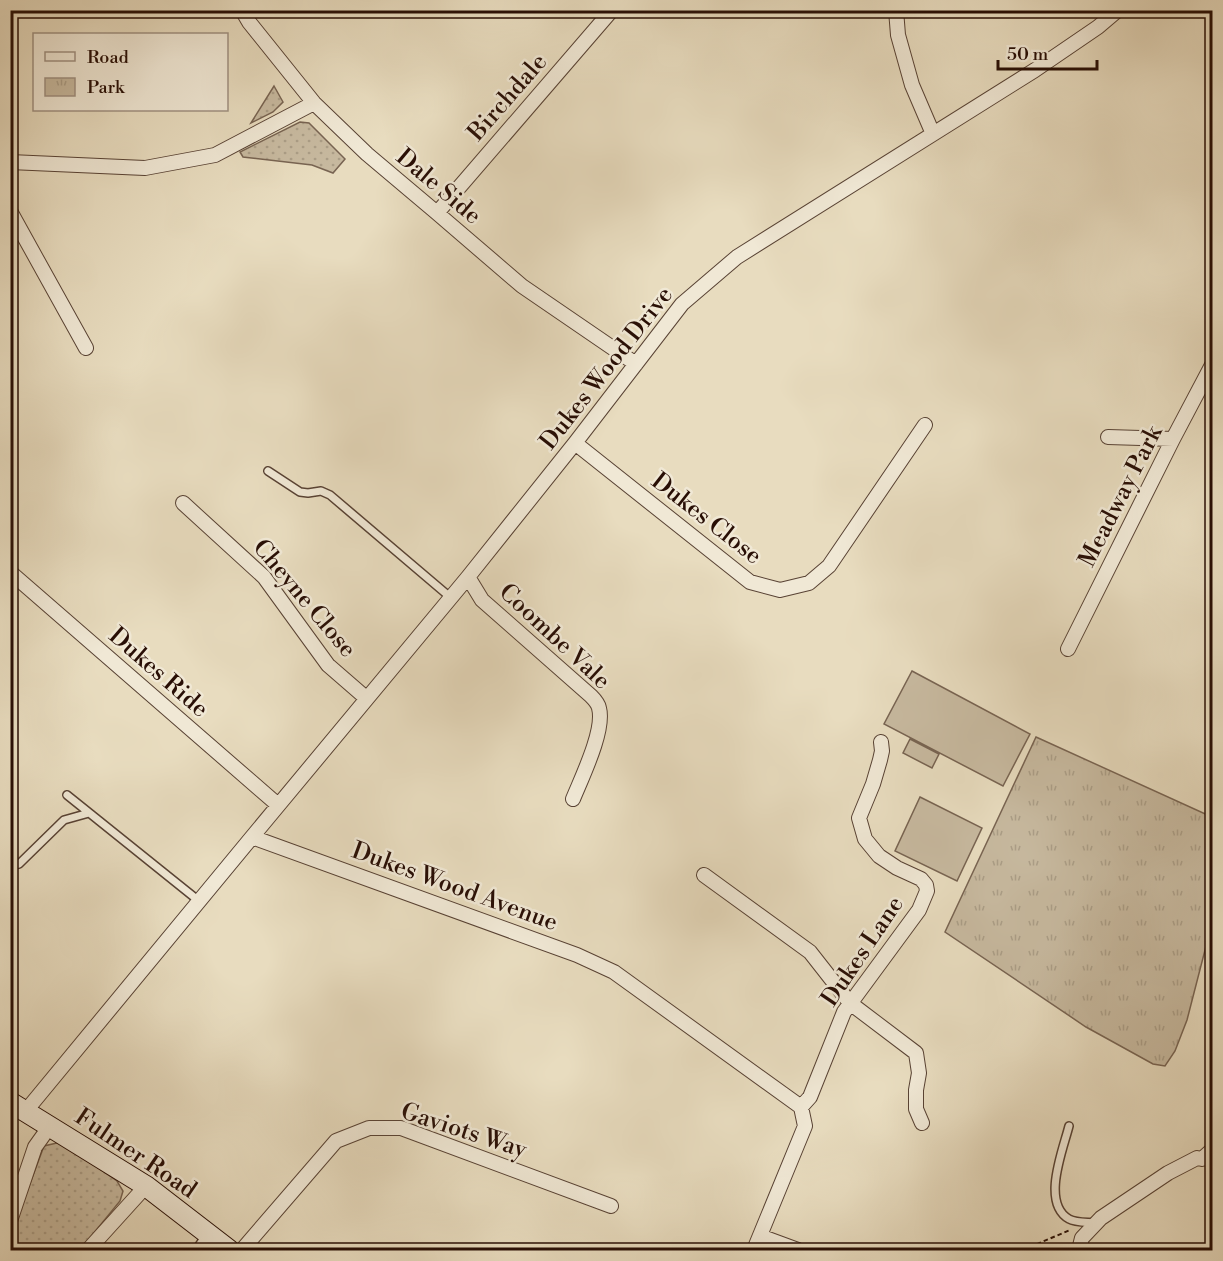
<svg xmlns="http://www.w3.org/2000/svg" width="1223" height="1261" viewBox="0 0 1223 1261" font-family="'Libre Bodoni',serif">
<defs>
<pattern id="grass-dots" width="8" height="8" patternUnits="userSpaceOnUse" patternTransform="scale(1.5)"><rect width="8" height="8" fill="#c7b99f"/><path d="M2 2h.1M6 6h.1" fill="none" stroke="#ab9e87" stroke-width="1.8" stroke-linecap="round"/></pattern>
<pattern id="park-tufts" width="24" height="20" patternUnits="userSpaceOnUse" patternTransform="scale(1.5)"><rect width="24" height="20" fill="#c7b99f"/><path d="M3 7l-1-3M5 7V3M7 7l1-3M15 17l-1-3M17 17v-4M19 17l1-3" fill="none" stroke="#ab9e87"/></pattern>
</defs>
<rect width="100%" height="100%" fill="#e8dcbf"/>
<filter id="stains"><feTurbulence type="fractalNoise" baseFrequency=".00333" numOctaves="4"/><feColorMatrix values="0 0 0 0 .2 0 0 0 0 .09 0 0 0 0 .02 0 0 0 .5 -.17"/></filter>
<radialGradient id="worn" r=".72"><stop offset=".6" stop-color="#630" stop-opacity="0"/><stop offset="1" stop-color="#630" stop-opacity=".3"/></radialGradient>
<path fill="url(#grass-dots)" stroke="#786452" stroke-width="1.5" d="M274,86L283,102L273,112L251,123Z
M300,122L309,123L345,159L333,173L312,165L243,157L240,152Z
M61,1142L117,1181L123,1191L120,1201L80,1250H13V1229L44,1146Z"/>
<path fill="url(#park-tufts)" stroke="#786452" stroke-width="1.5" d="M1036,737L1212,817V923L1187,1020L1175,1051L1165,1066L1153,1064L1086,1027L945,932Z"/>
<path fill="#c7b99f" stroke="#786452" stroke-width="1.5" d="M912,671L1030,734L1003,786L884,724Z
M910,739L939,754L932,768L903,753Z
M920,797L982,828L957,881L895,851Z"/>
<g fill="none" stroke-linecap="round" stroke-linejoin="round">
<defs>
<path id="lane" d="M268,471L300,492L308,493L321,491L330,495L450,597
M67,795L199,901
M11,866L19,864L64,820L89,813
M1069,1126C1063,1150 1041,1203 1069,1219C1076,1223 1087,1222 1096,1223
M196,1250L206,1235"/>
<path id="street" d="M242,10L249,22L314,103L367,154L437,213L522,286L636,364
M896,10L898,35L912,85L933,134
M10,162L145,168L215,155L314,103
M10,211L86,348
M437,213L612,10
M1108,437L1173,439
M575,443L750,582L780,590L809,583L829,566L925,425
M183,503L264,577L328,665L366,698
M10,572L278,805
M468,577L482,600L591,696C594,699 598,703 599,708C605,730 582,777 573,799
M1068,649L1173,439L1212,365
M252,837L468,577L575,443L682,304L737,257L1035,70L1098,27L1118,10
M704,875L810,952L850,1003L916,1053L919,1073L916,1090V1109L922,1123
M801,1107L810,1097L844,1012L919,910L927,891L926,885L921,879L897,868L879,856L865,839L859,818L873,784L880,760L882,751L881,742
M25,1112L252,837L577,955L614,972L801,1107L805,1126L754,1250
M10,1221L35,1147L50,1126
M760,1236L798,1250
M88,1250L146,1186
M242,1250L336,1141L369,1128H401L611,1206
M1079,1250L1082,1238L1101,1218L1168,1173L1197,1158L1202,1159L1212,1150"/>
<path id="secondary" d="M10,1102L146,1186L229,1250"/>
</defs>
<use href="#lane" stroke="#584234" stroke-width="10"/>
<use href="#street" stroke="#584234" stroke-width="16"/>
<use href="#secondary" stroke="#280e05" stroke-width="22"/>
<path stroke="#280e05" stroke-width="2" stroke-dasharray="4.5 3" stroke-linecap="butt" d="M1023,1250L1070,1230"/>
<use href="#lane" stroke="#f0e8d5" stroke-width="7"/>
<use href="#street" stroke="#f0e8d5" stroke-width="14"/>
<use href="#secondary" stroke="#f0e8d5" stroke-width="20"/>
</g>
<g text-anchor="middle" stroke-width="5" stroke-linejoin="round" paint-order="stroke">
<g font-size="24" fill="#280e05" stroke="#f0e8d5">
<text transform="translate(507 97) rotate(-49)" y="8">Birchdale</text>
<text transform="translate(439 186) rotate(40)" y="8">Dale Side</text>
<text transform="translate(606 368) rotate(-52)" y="8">Dukes Wood Drive</text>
<text transform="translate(1120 496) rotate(-63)" y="8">Meadway Park</text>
<text transform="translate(707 518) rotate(38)" y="8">Dukes Close</text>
<text transform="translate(305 598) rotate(50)" y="8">Cheyne Close</text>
<text transform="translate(555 636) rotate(43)" y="8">Coombe Vale</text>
<text transform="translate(159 672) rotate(41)" y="8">Dukes Ride</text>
<text transform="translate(455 886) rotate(20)" y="8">Dukes Wood Avenue</text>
<text transform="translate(862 951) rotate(-56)" y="8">Dukes Lane</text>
<text transform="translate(464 1130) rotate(18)" y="8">Gaviots Way</text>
<text transform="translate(136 1153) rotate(34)" y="8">Fulmer Road</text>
</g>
</g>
<rect width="1223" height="1261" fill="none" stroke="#e8dcbf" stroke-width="36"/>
<rect x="12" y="12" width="1199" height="1237" fill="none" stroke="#280e05" stroke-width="3"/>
<rect x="18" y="18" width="1187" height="1225" fill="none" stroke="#280e05" stroke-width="1.5"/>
<rect x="33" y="33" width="195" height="78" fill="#f0e8d5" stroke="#a09182" stroke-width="1.5"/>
<rect x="45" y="52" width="30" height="9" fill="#f0e8d5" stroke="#a09182" stroke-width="1.5"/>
<text x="87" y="63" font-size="18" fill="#280e05">Road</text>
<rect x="45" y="78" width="30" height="18" fill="url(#park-tufts)" stroke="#a09182" stroke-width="1.5"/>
<text x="87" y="93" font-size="18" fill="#280e05">Park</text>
<path d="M998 60v9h99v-9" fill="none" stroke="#280e05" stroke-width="3"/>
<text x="1007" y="60" font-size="18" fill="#280e05" stroke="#f0e8d5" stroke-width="4.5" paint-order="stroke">50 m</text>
<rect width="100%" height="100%" filter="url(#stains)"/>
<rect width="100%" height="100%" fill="url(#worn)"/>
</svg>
